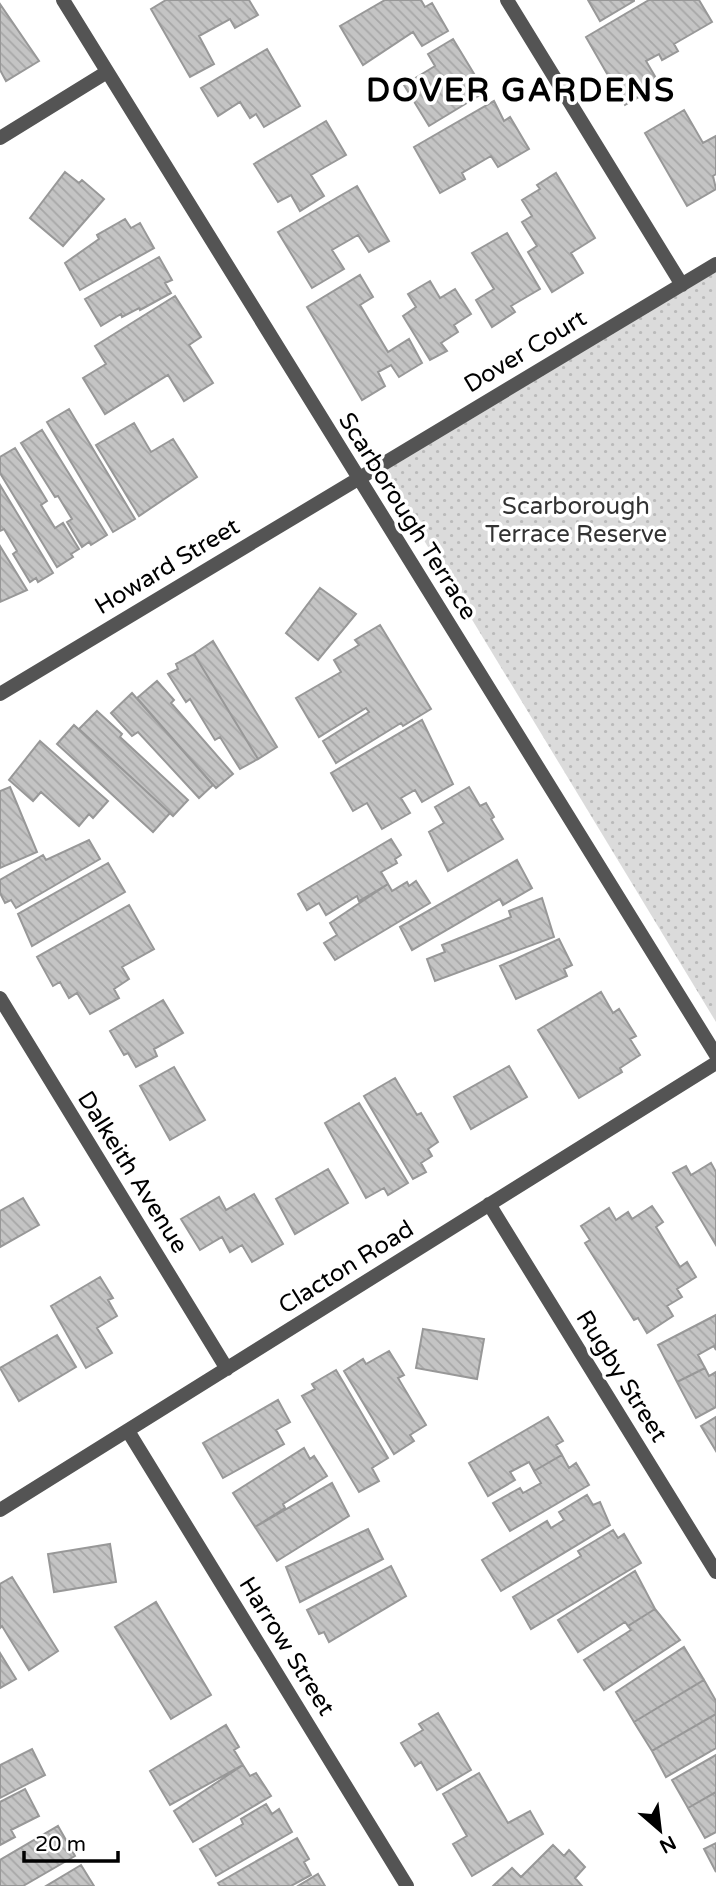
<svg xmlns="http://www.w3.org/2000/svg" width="716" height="1886" viewBox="0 0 716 1886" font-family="'Varela Round',sans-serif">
<defs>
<pattern id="park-dots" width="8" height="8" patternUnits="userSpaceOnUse" patternTransform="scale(1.75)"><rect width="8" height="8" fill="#dbdbdb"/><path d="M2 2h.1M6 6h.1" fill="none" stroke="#bababa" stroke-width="1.8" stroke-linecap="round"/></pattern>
<pattern id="building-back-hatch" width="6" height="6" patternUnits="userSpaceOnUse" patternTransform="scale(1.75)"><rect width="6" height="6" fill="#c4c4c4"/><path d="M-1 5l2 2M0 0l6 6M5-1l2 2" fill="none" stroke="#a7a7a7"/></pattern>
</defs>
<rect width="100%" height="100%" fill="#fff"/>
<path fill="url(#park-dots)" d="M716,270V1022L382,471Z"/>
<path fill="url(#building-back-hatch)" stroke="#989898" stroke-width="2" d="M166,0H249L258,15L235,28L230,19L199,36L214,64L190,77L151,9Z
M385,0H421L425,7L432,3L448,31L422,46L413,32L363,65L340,26Z
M588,0H634V1L600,21Z
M649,0H699L712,22L674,44L678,51L662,60L659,54L646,61L660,85L625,105L586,37Z
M0,4L39,61L6,81L0,70Z
M453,39L485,92L429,126L404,85L435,66L428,54Z
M267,49L300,106L264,127L256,114L250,118L240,102L218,116L201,88Z
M494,101L504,121L510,117L529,149L498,167L491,156L462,173L465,179L440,193L414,147Z
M684,110L703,143L716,136V174L713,176L716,189L687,206L645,133Z
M326,121L346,155L311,175L324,196L300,211L291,195L278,202L254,164Z
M65,172L79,183L82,180L104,199L63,246L30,218Z
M556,173L595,238L571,253L583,273L552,292L528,252L537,246L522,222L532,216L522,200L540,189L537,185Z
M357,186L389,241L369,252L358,235L332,250L344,269L312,288L278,232Z
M125,219L131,228L140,223L154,248L80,290L65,263L99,239L97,235Z
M507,233L540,289L511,306L515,312L492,327L476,300L494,289L472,253Z
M159,257L172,280L165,283L171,293L140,310L139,308L122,317L121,314L101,326L85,299Z
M360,275L373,297L360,305L388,352L409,339L422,363L399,377L391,365L378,372L385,386L362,400L307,307Z
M430,281L440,298L455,289L471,314L454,325L458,332L441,343L447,351L430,360L403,316L416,307L408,294Z
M175,296L201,337L189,345L213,383L184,401L168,375L105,414L83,378L106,364L95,346Z
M69,409L135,519L113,532L47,422Z
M134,423L151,452L173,439L197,477L139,516L96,445Z
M42,430L107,535L91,545L89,542L82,547L67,522L72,519L58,496L55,497L21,443Z
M15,448L47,501L41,505L55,528L63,523L79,549L71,554L73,557L57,567L0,473V457Z
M0,485L53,573L38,582L36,578L30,582L13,554L17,551L4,529L0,531Z
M0,546L27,590L0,602Z
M320,588L356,614L318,660L286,633Z
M380,625L431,709L403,726L401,723L336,763L323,741L369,712L366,708L319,737L296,698L341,672L334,660L359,645L355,640Z
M213,641L277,747L258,759L194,654Z
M194,654L258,759L240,769L220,737L215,740L190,699L186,702L168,674L178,669L176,664Z
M157,681L174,700L171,703L233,774L216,788L137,698Z
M132,693L213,785L199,798L138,732L132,736L111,713Z
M97,711L122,734L120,737L188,800L173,816L79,729Z
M422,720L453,784L422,802L415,790L401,798L410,813L382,829L367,803L353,811L331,773Z
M74,725L170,813L153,832L57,744Z
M40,741L108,801L93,818L89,814L79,826L41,792L33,801L9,780Z
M10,787L37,852L0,868V791Z
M469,787L480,806L486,803L494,817L491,819L503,839L448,871L429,832L444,823L435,807Z
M391,839L401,855L395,859L397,863L381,872L388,884L359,901L357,896L326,915L319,903L307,910L298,894Z
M89,840L100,859L16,908L11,900L5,903L0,893V880L43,855L46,860Z
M517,860L532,888L503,905L500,899L412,950L400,927Z
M108,863L125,892L32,946L18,914Z
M416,881L430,903L335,960L324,943L337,935L330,923L388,884L392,891L407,882L409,886Z
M542,898L554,937L435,981L427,959L445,952L442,945L511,917L509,911Z
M129,905L154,949L122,967L129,979L114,989L119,998L90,1014L77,993L69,998L60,982L53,986L37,957Z
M559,939L572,965L564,969L567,976L516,999L500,966Z
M601,992L613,1013L619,1009L636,1036L630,1039L640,1055L620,1068L622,1072L579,1098L538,1030Z
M163,1000L183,1033L154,1049L157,1056L136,1067L128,1053L124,1055L110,1031Z
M509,1066L527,1097L471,1129L454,1097Z
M174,1067L205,1120L170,1140L140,1086Z
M395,1078L417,1115L421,1113L438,1142L428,1149L432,1156L421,1163L426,1172L413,1179L364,1096Z
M359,1103L408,1183L388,1195L384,1188L366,1198L325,1123Z
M711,1163L716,1172V1245L673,1173L686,1166L691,1175Z
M328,1169L348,1203L295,1234L276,1199Z
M254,1194L283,1244L252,1262L242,1245L230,1252L222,1237L200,1250L181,1219L219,1197L226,1210Z
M23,1198L39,1225L0,1247V1211Z
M652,1206L663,1222L656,1227L680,1267L687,1262L696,1277L677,1289L682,1297L667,1306L673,1316L647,1333L638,1318L634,1320L585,1243L590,1240L581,1226L609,1208L616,1220L628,1212L632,1219Z
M100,1277L113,1298L108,1300L117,1316L97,1328L112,1353L86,1368L51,1306Z
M716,1315V1350L714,1346L698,1355L705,1368L677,1382L658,1345Z
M423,1329L484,1339L477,1379L416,1368Z
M57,1335L76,1367L19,1401L0,1368Z
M389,1351L404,1375L398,1378L426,1425L410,1435L414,1441L394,1454L344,1371L363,1359L366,1364Z
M705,1368L709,1376L716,1372V1407L696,1418L677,1382Z
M336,1370L388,1458L372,1468L379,1481L359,1492L302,1396L315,1389L312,1384Z
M278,1400L290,1422L276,1430L284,1444L223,1478L203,1443Z
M548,1417L563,1441L556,1445L562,1455L534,1471L529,1462L510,1472L515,1480L488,1496L469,1463Z
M716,1417V1451L701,1426Z
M304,1448L310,1459L314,1456L327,1476L283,1504L285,1508L255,1527L233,1493Z
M562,1455L569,1468L576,1463L589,1485L510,1531L493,1503L520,1488L523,1493L541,1483L534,1471Z
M332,1483L349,1516L277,1561L255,1527Z
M587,1495L593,1505L600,1502L610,1525L501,1591L482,1560L547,1521L551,1528L564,1520L559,1512Z
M368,1529L383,1559L300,1602L286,1567Z
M613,1530L618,1538L624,1534L641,1563L531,1629L513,1597L581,1556L578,1551Z
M110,1544L116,1582L54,1592L48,1554Z
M391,1566L406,1596L329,1642L324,1632L319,1634L307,1610Z
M635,1571L655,1609L628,1626L625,1622L578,1652L558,1620Z
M12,1577L58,1651L29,1670L2,1626L0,1628V1584Z
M156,1602L211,1695L171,1719L115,1627Z
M655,1609L680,1640L604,1690L584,1660L631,1630L628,1626Z
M684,1647L704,1680L634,1722L616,1692Z
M0,1653L16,1679L0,1688Z
M704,1680L716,1701V1714L652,1751L634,1722Z
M438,1713L471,1770L437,1790L421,1762L415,1766L401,1743L423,1730L419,1724Z
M716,1714V1748L666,1777L652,1751Z
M226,1725L239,1747L234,1750L243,1765L170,1805L150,1771Z
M32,1749L45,1775L0,1798V1765Z
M716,1755V1792L688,1808L672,1780Z
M243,1765L250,1776L256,1773L271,1796L193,1842L174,1811Z
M479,1773L508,1823L530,1811L543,1834L472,1876L453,1844L467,1836L443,1794Z
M25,1789L39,1816L11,1830L15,1837L0,1845V1802Z
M716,1792V1832L705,1838L688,1808Z
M266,1804L272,1814L279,1809L292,1832L216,1876L200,1849L243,1824L241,1819Z
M58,1826L75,1856L23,1886H0V1860Z
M297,1838L309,1859L304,1862L311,1875L291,1886H220L218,1883Z
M716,1843V1872L704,1849Z
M553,1845L564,1856L569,1850L585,1867L575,1878L582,1886H493L512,1868L521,1877Z
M81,1865L94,1886H46Z
M318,1874L325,1886H298Z"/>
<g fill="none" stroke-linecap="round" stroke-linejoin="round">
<path stroke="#545454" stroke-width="14" d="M63,0L716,1055
M507,0L682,285
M0,138L107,72
M0,694L716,264
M0,998L227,1369
M489,1204L716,1572
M128,1431L407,1886
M0,1510L716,1063"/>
</g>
<g text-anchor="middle" stroke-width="7" stroke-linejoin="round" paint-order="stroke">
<g font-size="24" fill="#000" stroke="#fff">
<text transform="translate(525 351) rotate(-31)" y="8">Dover Court</text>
<text transform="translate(408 516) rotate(58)" y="8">Scarborough Terrace</text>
<text transform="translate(167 566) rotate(-31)" y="8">Howard Street</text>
<text transform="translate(133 1172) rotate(58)" y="8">Dalkeith Avenue</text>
<text transform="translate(346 1267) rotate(-32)" y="8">Clacton Road</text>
<text transform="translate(622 1376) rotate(58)" y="8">Rugby Street</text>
<text transform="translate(287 1646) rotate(58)" y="8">Harrow Street</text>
</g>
<g font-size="24" fill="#323232" stroke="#fff">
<text x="576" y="514">Scarborough<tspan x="576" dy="28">Terrace Reserve</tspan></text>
</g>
<g font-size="32" font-weight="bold" letter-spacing="2" fill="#000" stroke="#fff">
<text x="521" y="101">DOVER GARDENS</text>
</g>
</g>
<g transform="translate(660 1830) rotate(152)" stroke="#ffffff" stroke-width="5" paint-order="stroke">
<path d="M0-5L12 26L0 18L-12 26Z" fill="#000000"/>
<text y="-10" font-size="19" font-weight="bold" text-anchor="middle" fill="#000000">N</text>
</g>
<path d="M24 1851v10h94v-10" fill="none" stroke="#000000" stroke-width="3.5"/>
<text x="35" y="1851" font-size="21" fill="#000000" stroke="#ffffff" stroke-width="5" paint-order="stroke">20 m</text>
</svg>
